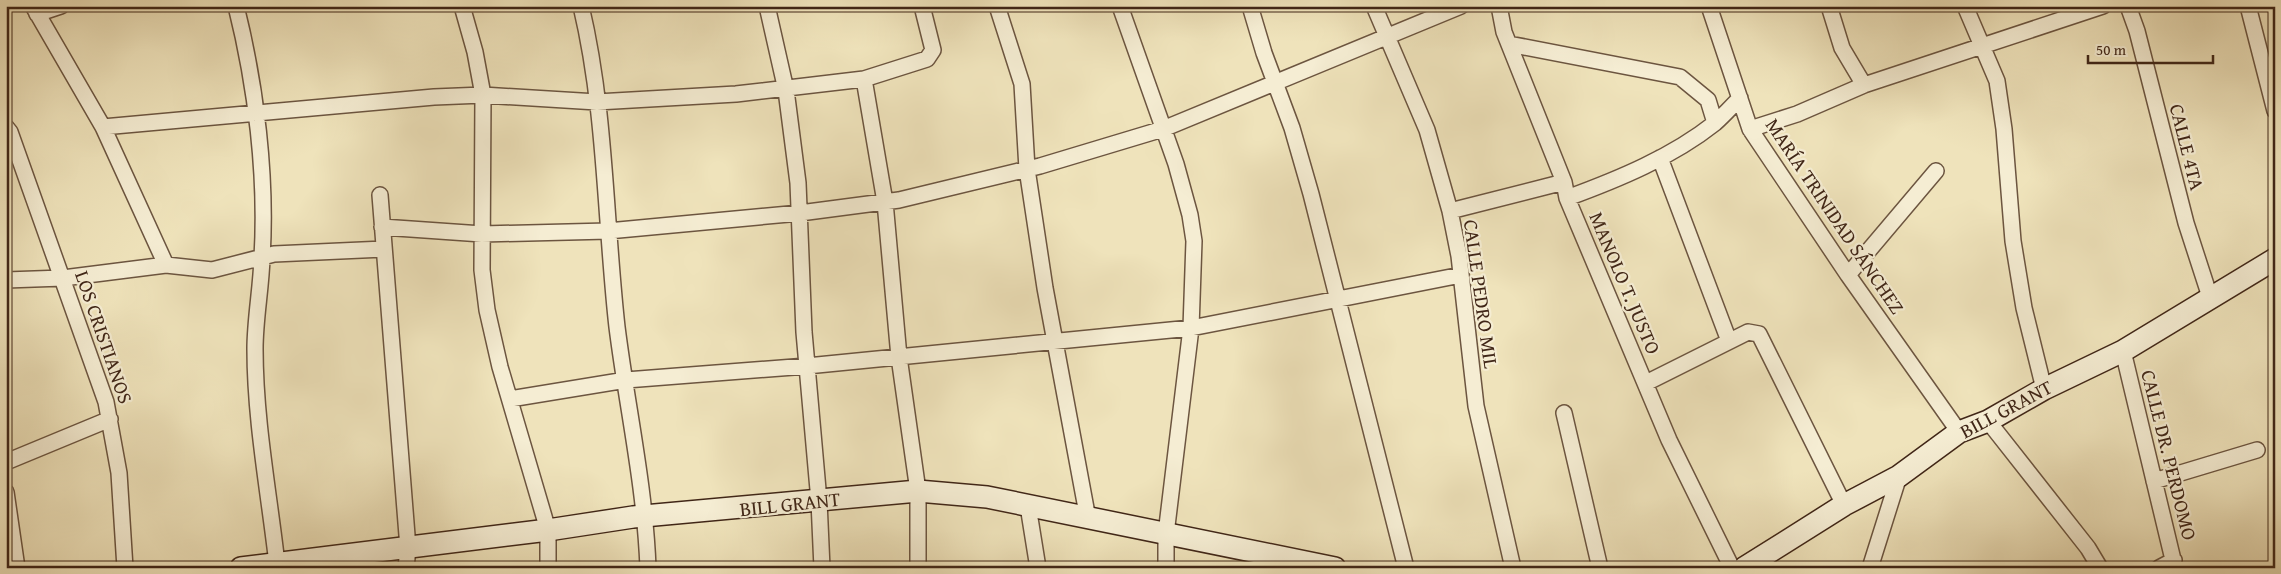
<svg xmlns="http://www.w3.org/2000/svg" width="2281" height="574" viewBox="0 0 2281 574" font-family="'Gentium Book Plus',serif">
<rect width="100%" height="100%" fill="#efe3bb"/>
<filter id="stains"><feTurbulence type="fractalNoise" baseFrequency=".004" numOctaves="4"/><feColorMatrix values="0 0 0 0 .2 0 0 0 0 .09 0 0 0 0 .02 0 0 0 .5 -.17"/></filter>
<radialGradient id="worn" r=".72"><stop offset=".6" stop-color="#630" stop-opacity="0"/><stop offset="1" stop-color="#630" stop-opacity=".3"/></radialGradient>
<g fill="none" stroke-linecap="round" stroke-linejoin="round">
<defs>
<path id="street" d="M33,6L103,127L166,265
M236,6C256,86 267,176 262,258C261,289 255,319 255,349C255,421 269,493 277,564
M462,6L475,52L483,95L482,270L487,310L500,367L548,530V568
M581,6C606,111 605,220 617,327C627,407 645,486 648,568
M767,6L786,90L798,183L804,332L819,501L822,568
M997,6L1022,84L1027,169L1045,288L1088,519
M1120,6L1176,164L1190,215L1194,241L1191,328L1166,534V568
M1250,6L1264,53L1292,128L1311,194L1406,568
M1374,6L1427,130L1450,211L1459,256L1476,406L1513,568
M1499,6L1504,32L1564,182L1567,198L1669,440L1732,568
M1709,6L1750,129L1848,275L1959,432
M1829,6L1842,48L1864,85
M1965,6L1997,81L2004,129L2013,241L2024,308L2044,389
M2128,6L2137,31L2186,223L2210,297
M2248,6L2275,111
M37,14L61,6
M1509,44L1680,77L1708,100L1715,123
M864,79L885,202L899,357L918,491V568
M6,127L10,132L106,402L119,473L125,568
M103,127L434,97L483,95L597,102L736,94L864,79L927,59L933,50L922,6
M1750,129L1797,114L1864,85L2103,6
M1660,158L1729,341
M380,195L408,548L406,568
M1567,198C1619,179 1672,157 1715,123C1724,115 1732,106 1740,98
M1450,211L1564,182
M382,227L482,234L608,231L800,213L899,200L1040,166L1163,129L1461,6
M1848,275L1936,171
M6,280L63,278L166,265L212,270L274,254L384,249
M2123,351L2175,568
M1646,383L1748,332L1759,334L1844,505
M510,399L626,380L807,366L1191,328L1461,275
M1564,413L1600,568
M1988,421L2088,548L2100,568
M6,462L110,419
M2154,481L2257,450
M6,492L17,568
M1028,506L1038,568
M1870,568L1899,476
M2159,568L2174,560"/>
<path id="secondary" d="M241,568L548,530L633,517L918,491L987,497L1335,568
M1744,568L1844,505L1899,476L1959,432L1988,421L2044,389L2123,351L2275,259"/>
</defs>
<use href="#street" stroke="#6c5540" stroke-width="18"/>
<use href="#secondary" stroke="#402617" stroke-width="24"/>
<use href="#street" stroke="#f5edd3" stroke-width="15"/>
<use href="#secondary" stroke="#f5edd3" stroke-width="21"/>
</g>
<g text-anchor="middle" stroke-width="4.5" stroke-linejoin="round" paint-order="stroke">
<g font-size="20" fill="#402617" stroke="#f5edd3">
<text transform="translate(2187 147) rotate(76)" y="7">CALLE 4TA</text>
<text transform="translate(1835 216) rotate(56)" y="7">MARÍA TRINIDAD SÁNCHEZ</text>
<text transform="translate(1625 283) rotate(67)" y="7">MANOLO T. JUSTO</text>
<text transform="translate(1481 294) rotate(82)" y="7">CALLE PEDRO MIL</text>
<text transform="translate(104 337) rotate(71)" y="7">LOS CRISTIANOS</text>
<text transform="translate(2006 409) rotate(-28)" y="7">BILL GRANT</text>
<text transform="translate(2169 455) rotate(76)" y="7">CALLE DR. PERDOMO</text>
<text transform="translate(790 504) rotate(-6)" y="7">BILL GRANT</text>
</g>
</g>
<rect width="2281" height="574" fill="none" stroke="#efe3bb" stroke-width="25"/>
<rect x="8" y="8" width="2266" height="559" fill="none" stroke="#402617" stroke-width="2.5"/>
<rect x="12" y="12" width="2256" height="549" fill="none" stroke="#402617"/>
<path d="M2088 55v8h125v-8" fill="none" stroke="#402617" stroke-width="2.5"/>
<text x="2096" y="55" font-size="15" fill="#402617" stroke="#f5edd3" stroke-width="4" paint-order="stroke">50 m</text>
<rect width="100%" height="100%" filter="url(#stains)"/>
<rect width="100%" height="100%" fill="url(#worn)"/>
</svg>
